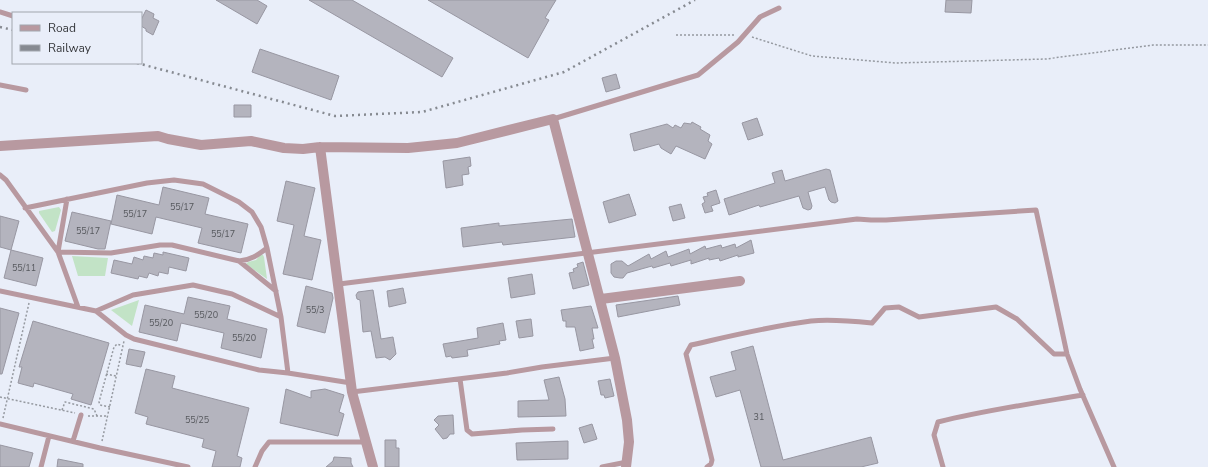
<svg xmlns="http://www.w3.org/2000/svg" width="1208" height="467" viewBox="0 0 1208 467" font-family="'Nunito Sans',sans-serif">
<rect width="100%" height="100%" fill="#e9eef9"/>
<path fill="#c2e3c6" d="M59,207L61,210L55,231L52,232L39,213V211Z
M261,254L263,255L264,257L267,279L246,264L248,262L256,260Z
M72,256L108,258L105,276H78Z
M139,300L132,326L111,310Z"/>
<path fill="#b4b4be" stroke="#9897a2" d="M216,0H257L267,6L257,24Z
M309,0H352L453,58L442,77Z
M428,0H556L545,18L549,20L528,58Z
M946,0H972L971,13L945,12Z
M146,10L154,14L153,18L159,21L153,35L146,31V29L141,26V20Z
M260,49L339,76L331,100L252,72Z
M616,74L620,88L606,92L602,78Z
M234,105H251V117H234Z
M757,118L763,135L748,140L742,123Z
M692,122L701,127L700,129L710,135L708,141L712,144L705,159L676,146L671,154L661,148L659,144L634,151L630,134L667,124L673,128L675,125L681,128L684,123L691,124Z
M470,157L471,166L468,167L469,174L462,175L463,185L446,188L443,161Z
M826,169L830,170L838,201L835,203L831,202L829,200L825,187L808,192L812,206L811,209L808,210L803,208L799,196L760,207L759,205L729,215L724,199L775,183L772,173L782,170L785,181Z
M286,181L315,188L304,236L321,240L312,280L283,274L294,225L277,221Z
M163,187L209,198L205,214L248,224L241,253L198,243L202,228L156,217L152,234L111,224L117,195L159,205Z
M716,190L720,203L711,206L713,211L705,213L702,204L705,202L703,197L708,196L707,193Z
M629,194L636,215L609,223L603,202Z
M681,204L685,218L673,221L669,207Z
M72,212L111,221L105,249H98L65,241Z
M0,216L19,221L11,250L0,247Z
M572,219L575,237L503,245L502,242L463,247L461,228L499,223V226Z
M751,240L754,253L738,257V255L720,261L719,258L709,260V258L691,264V260L671,266L670,263L653,268L652,266L627,273L623,278H620L614,277L611,273V264L616,261H622L628,266L649,254L651,259L666,251L668,257L689,249L690,254L705,246L706,249L721,245L722,248L735,244L736,248Z
M11,250L43,258L36,286L4,278Z
M163,252L189,258L186,271L169,267L168,274L159,272L158,276L149,273L147,278L139,276L138,279L111,273L114,260L132,264L134,257L143,260L144,256L153,258L154,253L163,255Z
M583,262L589,285L573,289L569,273L574,272L573,269L578,267L577,264Z
M532,274L535,294L511,298L508,278Z
M306,286L332,293L333,298L325,333L297,326Z
M403,288L406,303L389,307L387,291Z
M373,290L381,339L393,337L396,354L390,360L385,357L376,358L371,331L363,332L360,300L357,299L356,295L358,292Z
M678,296L680,305L618,317L616,305Z
M188,297L230,306L227,319L267,329L261,358L221,348L224,333L181,323L177,341L139,332L145,305L184,314Z
M591,306L598,328H592L594,339H592L594,348L580,351L575,327H566V321H563L561,310Z
M0,308L19,313L2,374H0Z
M531,319L533,336L519,338L516,321Z
M33,321L109,343L91,405L71,399L73,394L34,383L33,387L18,383L22,367H19Z
M503,323L506,340L499,341L500,344L467,350L468,356L452,358L451,356L446,357L443,344L478,338L477,328Z
M753,346L783,460L871,437L878,463L861,467H761L740,390L716,397L710,377L736,370L731,352Z
M129,349L145,352L141,367L126,364Z
M146,369L175,376L172,388L249,408L237,456L242,458L240,467H212L216,451L202,447L204,439L146,424L148,417L135,413Z
M559,377L565,399L566,416L518,417V401L549,400L544,380Z
M610,379L614,396L605,398L604,395H601L598,381Z
M286,389L311,398V391L325,389L344,395L339,412L344,414L338,436L280,423Z
M453,415L454,434H450L447,438L443,439L435,429L439,425L434,420L438,416Z
M592,424L597,439L584,443L579,428Z
M385,440H396V448H399V467H385Z
M568,441V459L517,460L516,443Z
M0,445L33,453L29,467H0Z
M334,457L351,458V463L353,467H326L333,461Z
M58,459L83,464V467H57Z"/>
<g fill="none" stroke-linecap="round" stroke-linejoin="round">
<path stroke="#9599a0" stroke-width="1.5" stroke-dasharray="2 2" stroke-linecap="butt" d="M676,35H734
M752,37L812,56L896,63L1046,59L1153,45H1208
M106,374L116,376
M0,397L75,413
M110,407L100,405L99,402L114,347L117,344L123,346
M62,410L65,402L94,409L97,416
M88,416H108
M3,418L29,303
M102,441L124,341"/>
<path stroke="#b899a0" stroke-width="5" d="M0,12L13,16
M0,85L26,90
M553,119L698,75L738,42L760,17L779,8
M0,175L6,180L58,252L78,307
M67,199L58,252L111,253L160,245H172L239,261C251,260 258,255 267,248L281,317
M25,208L147,183L174,180L203,184L239,202L252,212L261,227L267,248
M239,261L276,291
M339,284L857,219L871,220H886L1036,210L1067,354L1080,389L1114,467
M0,291L96,311L126,335L134,339L259,370L288,373L351,383
M96,311L133,295L193,285L232,294L281,317L288,373
M460,379L467,430L472,434L522,430L553,429
M352,392L507,373L542,367L615,358
M0,424L100,448L188,467
M73,441L81,415
M41,467L49,436
M255,467L262,451L269,442H366
M602,467L627,462
M707,467L711,464L712,460L686,354L691,345C731,336 771,326 811,321C831,319 852,321 872,323L885,308L899,307L919,317L996,307L1017,319L1054,354H1067
M943,467L934,435L938,422C986,410 1035,403 1083,395"/>
<path stroke="#b899a0" stroke-width="10" d="M0,146L158,136L168,139L201,145L251,141L284,148L303,149L320,147L408,148L457,143L553,119L615,358L627,420L629,442L626,467
M320,147L352,392L373,467
M601,299L740,281"/>
<path stroke="#868a91" stroke-width="2.5" stroke-dasharray="2 4" stroke-linecap="butt" d="M0,27L13,30
M137,63L335,116L422,112L564,72L695,0"/>
</g>
<g text-anchor="middle" stroke-width="3" stroke-linejoin="round" paint-order="stroke">
<g font-size="9" fill="#56585d">
<text x="182" y="210">55/17</text>
<text x="135" y="217">55/17</text>
<text x="88" y="234">55/17</text>
<text x="223" y="237">55/17</text>
<text x="24" y="271">55/11</text>
<text x="315" y="313">55/3</text>
<text x="206" y="318">55/20</text>
<text x="161" y="326">55/20</text>
<text x="244" y="341">55/20</text>
<text x="759" y="420">31</text>
<text x="197" y="423">55/25</text>
</g>
</g>
<rect x="12" y="12" width="130" height="52" fill="#e9eef9" stroke="#a2a6ae"/>
<rect x="20" y="25" width="20" height="6" fill="#b899a0" stroke="#a2a6ae"/>
<text x="48" y="32" font-size="12" fill="#37393d">Road</text>
<rect x="20" y="45" width="20" height="6" fill="#868a91" stroke="#a2a6ae"/>
<text x="48" y="52" font-size="12" fill="#37393d">Railway</text>
</svg>
